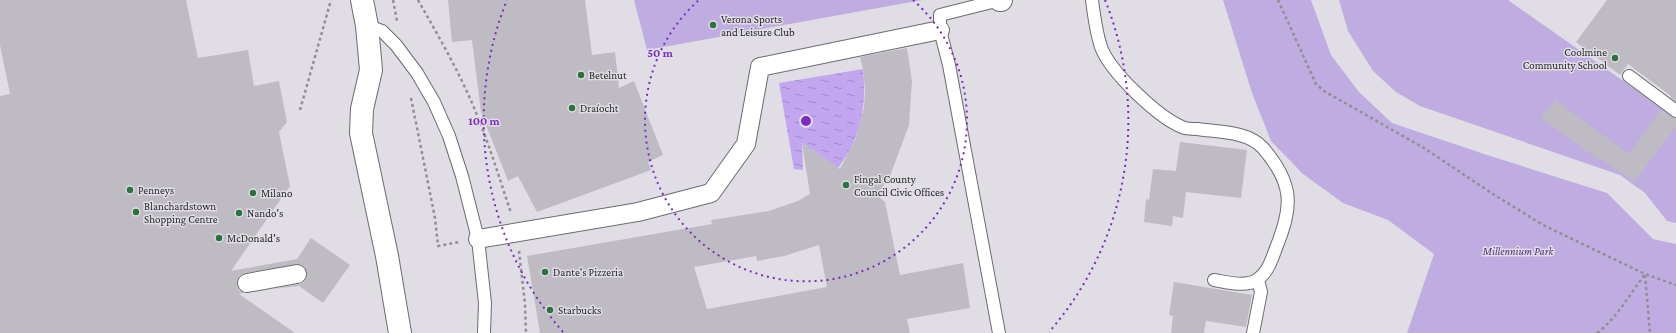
<svg xmlns="http://www.w3.org/2000/svg" width="1676" height="333" viewBox="0 0 1676 333" font-family="'Crimson Pro',serif">
<defs>
<pattern id="water-ripples" width="26" height="14" patternUnits="userSpaceOnUse"><rect width="26" height="14" fill="#c2a7f0"/><path d="M2 4q2-2 4 0t4 0M15 11q2-2 4 0t4 0" fill="none" stroke="#9e88c3"/></pattern>
</defs>
<rect width="100%" height="100%" fill="#e0dde5"/>
<path fill="#bfade1" d="M634,0H922L647,50Z
M1223,0H1311L1331,55L1359,92L1392,123L1484,154L1607,193L1653,239L1676,244V333H1407L1434,254L1388,220L1343,203L1303,174L1271,141L1252,93Z
M1339,0H1508L1676,118V223L1667,221L1645,193L1620,175L1420,106L1396,92L1373,71L1348,31Z"/>
<path fill="url(#water-ripples)" d="M863,69C867,106 861,139 838,168L802,143L803,170L794,169L779,83Z"/>
<path fill="#bebbc3" fill-rule="evenodd" d="M0,0H186L198,58L248,50L254,86L279,81L287,122L279,132L290,186L231,271L297,259L311,238L350,265L323,303L299,286L273,289L299,284L304,282L307,277V272L305,267L300,264L245,273L240,275L237,280V285L239,290L244,293L239,294L295,333H0V96L10,94L0,45Z
M448,0H585L592,55L615,52L619,88L634,81L663,155L648,162L651,170L537,212L518,176L508,181L481,112L472,40L452,42Z
M1607,0H1676V102L1670,97L1671,96L1628,64L1620,75L1576,42Z
M907,48L912,81L909,125L890,176L877,195L885,202L900,275L963,263L970,308L907,319L910,333H540L527,256L712,224L711,220L769,211L798,201L810,194L802,143L840,169L856,138L864,108L865,90L863,69L860,57ZM819,245L827,287L707,309L694,267L756,256L757,261L784,256Z
M1555,100L1629,154L1661,110L1672,117L1676,118V126L1634,182L1600,158L1599,160L1541,118Z
M1180,142L1247,150L1241,198L1186,192L1183,218L1173,216L1172,226L1144,222L1146,199L1149,200L1153,169L1176,171Z
M1174,282L1252,295L1246,327L1206,321L1204,333H1171L1173,316L1169,315Z"/>
<g fill="none" stroke-linecap="round" stroke-linejoin="round">
<defs>
<path id="service" d="M1092,0C1094,16 1096,32 1101,47C1110,72 1158,117 1182,127C1186,129 1192,129 1197,129C1217,132 1248,131 1263,148C1294,184 1293,206 1276,248C1272,259 1268,272 1258,279C1247,288 1227,282 1214,280
M367,26L382,31L396,45L417,73L434,102L449,136L462,176L478,239L485,303L484,333
M1629,76L1676,111
M999,333L949,65L940,30V15L1000,0
M1253,333L1261,292L1258,280"/>
<path id="pedestrian" d="M478,239L638,212L711,193L746,144L760,67L940,30
M247,283L297,274"/>
<path id="minor" d="M362,0L367,26L371,70L362,109L361,133L387,256L400,333
M1000,0H1001"/>
</defs>
<use href="#service" stroke="#6d6a72" stroke-width="14"/>
<use href="#pedestrian" stroke="#6d6a72" stroke-width="20"/>
<use href="#minor" stroke="#6d6a72" stroke-width="24"/>
<path stroke="#918e94" stroke-width="2.5" stroke-dasharray="3 3" stroke-linecap="butt" d="M393,0L397,21
M418,0C439,37 461,75 477,115C490,147 500,180 511,213
M1278,0L1316,84L1324,91L1424,148L1493,194L1543,225L1645,274L1676,285
M411,98L435,218L438,246L459,242
M300,110L331,0
M519,251L525,304L526,333
M1645,275L1650,333
M1597,333C1616,319 1630,294 1645,274"/>
<use href="#service" stroke="#fff" stroke-width="12"/>
<use href="#pedestrian" stroke="#fff" stroke-width="18"/>
<use href="#minor" stroke="#fff" stroke-width="22"/>
</g>
<g fill="none" stroke="#7b2cbf" stroke-width="2" stroke-dasharray="2 4">
<path d="M913 0A161 161 0 1 1 699 0"/>
<path d="M563 332A322 322 0 0 1 507 0M1105 0A322 322 0 0 1 1049 332"/>
</g>
<g fill="#2a7340" stroke="#e0dde5" stroke-width="1.5">
<circle cx="713" cy="25" r="4"/>
<circle cx="1615" cy="58" r="4"/>
<circle cx="581" cy="75" r="4"/>
<circle cx="572" cy="108" r="4"/>
<circle cx="846" cy="185" r="4"/>
<circle cx="130" cy="190" r="4"/>
<circle cx="253" cy="193" r="4"/>
<circle cx="136" cy="212" r="4"/>
<circle cx="239" cy="213" r="4"/>
<circle cx="219" cy="238" r="4"/>
<circle cx="545" cy="272" r="4"/>
<circle cx="550" cy="310" r="4"/>
</g>
<g text-anchor="middle" stroke-width="3" stroke-linejoin="round" paint-order="stroke">
<g font-size="11" fill="#29282b" stroke="#e0dde5" text-anchor="start">
<text x="721" y="23">Verona Sports<tspan x="721" dy="13">and Leisure Club</tspan></text>
<text x="1607" y="56" text-anchor="end">Coolmine<tspan x="1607" dy="13">Community School</tspan></text>
<text x="589" y="79">Betelnut</text>
<text x="580" y="112">Draíocht</text>
<text x="854" y="183">Fingal County<tspan x="854" dy="13">Council Civic Offices</tspan></text>
<text x="138" y="194">Penneys</text>
<text x="261" y="197">Milano</text>
<text x="144" y="210">Blanchardstown<tspan x="144" dy="13">Shopping Centre</tspan></text>
<text x="247" y="217">Nando's</text>
<text x="227" y="242">McDonald's</text>
<text x="553" y="276">Dante's Pizzeria</text>
<text x="558" y="314">Starbucks</text>
</g>
<g font-size="11" font-style="italic" fill="#532e81" stroke="#e0dde5">
<text x="1518" y="255">Millennium Park</text>
</g>
</g>
<circle cx="806" cy="121" r="6" fill="#7b2cbf" stroke="#e0dde5" stroke-width="2"/>
<g font-size="12" text-anchor="middle" font-weight="bold" fill="#7b2cbf" stroke="#e0dde5" stroke-width="3" stroke-linejoin="round" paint-order="stroke">
<text x="660" y="57">50 m</text>
<text x="484" y="125">100 m</text>
</g>
</svg>
